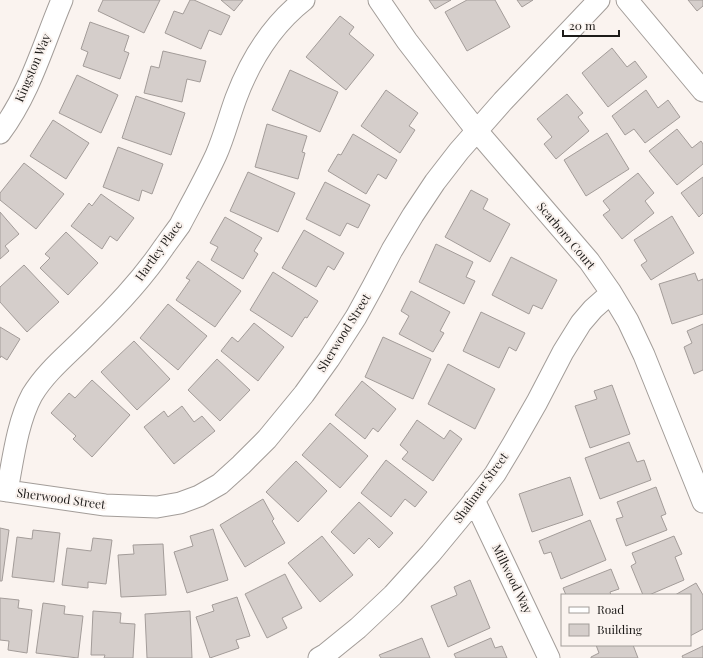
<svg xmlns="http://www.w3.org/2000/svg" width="703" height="658" viewBox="0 0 703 658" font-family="'Playfair Display',serif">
<rect width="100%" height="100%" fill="#faf3ef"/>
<path fill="#d5cecb" stroke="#a39c99" d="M103,0H160L144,33L98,11Z
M190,0H194L230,16L221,35L209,30L201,49L165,33L174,11L183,14Z
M221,0H243L234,11Z
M429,0H451L435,9Z
M467,0H495L510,27L467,51L445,12Z
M517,0H533L522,7Z
M688,0H703V6L697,11Z
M340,16L354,27L349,34L374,55L346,90L306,57Z
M90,22L129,36L124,51L129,53L120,79L83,66L88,52L81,49Z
M612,48L627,67L635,61L647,77L608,107L582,73Z
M163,51L206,61L200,82L187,79L182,102L144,93L151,66L159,68Z
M290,70L338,92L320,132L272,110Z
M77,75L118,95L101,133L59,113Z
M386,90L418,113L409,126L415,130L400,153L361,126Z
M646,90L658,108L668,100L680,117L645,143L634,129L625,135L612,116Z
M567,94L583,113L578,117L589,131L556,159L544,144L552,137L537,119Z
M136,96L185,113L171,155L122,138Z
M53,120L89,143L66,179L30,156Z
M267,124L307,136L302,152L305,153L298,179L255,167Z
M677,129L692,148L701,141L703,144V164L677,185L649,151Z
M607,133L629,169L586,196L564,160Z
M353,134L397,160L386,179L378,174L366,194L328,171L338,154L341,155Z
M118,147L163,164L152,194L142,190L139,201L103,187Z
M24,163L64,194L36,229L0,200V193Z
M248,172L295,193L278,232L230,211Z
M638,173L654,193L645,201L654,213L622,239L603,215L610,210L603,201Z
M703,177V213L699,217L681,193Z
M325,182L370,205L358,228L347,223L340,236L306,219Z
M471,190L488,199L483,209L510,224L490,262L445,237Z
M101,194L134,218L117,241L110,236L102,249L71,226L89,203L92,206Z
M0,212L19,234L5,246L9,251L0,259Z
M672,216L694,253L651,280L641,265L647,261L634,240Z
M225,217L262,238L254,251L258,254L243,279L211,260L218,247L210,243Z
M304,230L344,253L334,270L328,266L316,287L282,268Z
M66,232L98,263L68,295L40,268L50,258L45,254Z
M436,244L473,262L466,277L475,281L464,304L419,282Z
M511,257L557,280L542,309L533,305L529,314L492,295Z
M198,261L241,291L215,327L176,300L190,280L186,278Z
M24,265L59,302L27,332L0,302V287Z
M273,272L318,301L307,318L305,317L292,337L250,310Z
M695,273L698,281L703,279V314L672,324L659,284Z
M411,291L450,312L440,331L444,333L433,352L399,334L409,316L401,311Z
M168,304L207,336L178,370L140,338Z
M481,312L525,333L516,351L509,347L499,368L463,351Z
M254,323L284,347L258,381L221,351L232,337L238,342Z
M703,324V370L694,374L684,347L692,343L687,331Z
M0,327L20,339L7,360L1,356L0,358Z
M383,337L431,359L413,399L365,377Z
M134,341L170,379L137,410L101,372Z
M217,359L250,390L220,421L188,390Z
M448,364L495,389L475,429L428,404Z
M92,380L130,415L92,457L73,439L76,436L51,413L69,393L75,398Z
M362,381L396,409L378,432L373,428L365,439L335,415Z
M612,385L630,434L590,448L575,406L597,399L594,391Z
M182,406L194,422L202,416L215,431L174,464L144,427L164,411L168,417Z
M417,420L444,439L450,430L462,439L433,481L402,459L408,452L400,445Z
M330,423L368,456L340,488L302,455Z
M629,442L637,462L644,460L651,480L600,499L585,458Z
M386,460L427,492L415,507L405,499L391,517L361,493Z
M296,461L327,491L298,522L266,492Z
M570,477L583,515L532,532L519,494Z
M656,487L666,514L661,516L667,530L626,546L616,519L623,517L617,502Z
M263,499L274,519L272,521L285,543L245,567L220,525Z
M359,502L393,533L379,548L369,538L354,554L331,532Z
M590,520L606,560L561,579L551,552L544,554L539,541Z
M0,528L9,530L2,581H0Z
M213,529L228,580L187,593L174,552L193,546L190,536Z
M33,530L60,533L54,582L12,577L17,537L32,539Z
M322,536L353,575L320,602L288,563Z
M674,536L682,554L675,557L684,580L649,595H643L631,566L636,563L632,553Z
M93,538L112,540L106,584L88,582V588L62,585L67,548L91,551Z
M163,544L166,595L121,597L118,555L134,554L133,545Z
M611,569L619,589L610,592L611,595H566L563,588Z
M285,574L302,608L282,618L287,628L267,638L245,594Z
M470,580L490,628L448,647L431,606L457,595L454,587Z
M696,583L703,595V629L690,636V595H675Z
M237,597L250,636L236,640L239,648L210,658L196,617L214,611L212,605Z
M0,598L19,600L18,608L32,610L27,653L8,650L9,641L0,640Z
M43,603L65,606L64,614L83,616L78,658L36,653Z
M93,611L121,613L120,623L135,624L133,658H104L105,655H91Z
M190,611L192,658H147L145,614Z
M422,638L430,658H381L379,655Z
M491,638L495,648L502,646L507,658H456L454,654Z
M596,645H633L638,658H591V657L599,653Z
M703,646V658H683L682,656Z"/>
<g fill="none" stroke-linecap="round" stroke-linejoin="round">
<defs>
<path id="street" d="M379,0L407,41L444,89L477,131L589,261L610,291L628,321L644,355L703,502
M627,0L703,91
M0,133C30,93 43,45 62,0
M0,490L105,505L157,507L180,503L199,496L220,484L241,465L267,439L304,394L329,359L356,317L373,286L392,250L413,215L435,182L459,151L503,101L599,0
M7,491C13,460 17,423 32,395C47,370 71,352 91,331C118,305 143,278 164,247C169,240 175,232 180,225C192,202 205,179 216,155C224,137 229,117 236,98C250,61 272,25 304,0
M474,500L549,658
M319,658L326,654L358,628L393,595L431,553L469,507L495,474L513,444L537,402L563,352L581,323L593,309L611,293"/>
</defs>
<use href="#street" stroke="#a39d99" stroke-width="23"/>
<use href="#street" stroke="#fff" stroke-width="21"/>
</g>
<g text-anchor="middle" stroke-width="4" stroke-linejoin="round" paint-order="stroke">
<g font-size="12" fill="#1d1b19" stroke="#faf3ef">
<text transform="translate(33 68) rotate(-67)" y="4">Kingston Way</text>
<text transform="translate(566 236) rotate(50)" y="4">Scarboro Court</text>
<text transform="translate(159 251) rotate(-54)" y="4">Hartley Place</text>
<text transform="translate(344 333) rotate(-58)" y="4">Sherwood Street</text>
<text transform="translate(481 488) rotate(-54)" y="4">Shalimar Street</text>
<text transform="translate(61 499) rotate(8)" y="4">Sherwood Street</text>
<text transform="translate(512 579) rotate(64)" y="4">Millwood Way</text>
</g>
</g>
<rect x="561" y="594" width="130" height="52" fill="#faf3ef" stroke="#a29d99"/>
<rect x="569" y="607" width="20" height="6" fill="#ffffff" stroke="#a29d99"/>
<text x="597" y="614" font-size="12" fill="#1d1b19">Road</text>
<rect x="569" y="624" width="20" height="12" fill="#d5cecb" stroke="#a29d99"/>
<text x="597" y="634" font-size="12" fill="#1d1b19">Building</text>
<path d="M563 30v6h56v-6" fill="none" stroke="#1d1b19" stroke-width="2"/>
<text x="569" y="30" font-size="12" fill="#1d1b19" stroke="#faf3ef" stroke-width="3" paint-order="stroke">20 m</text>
</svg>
